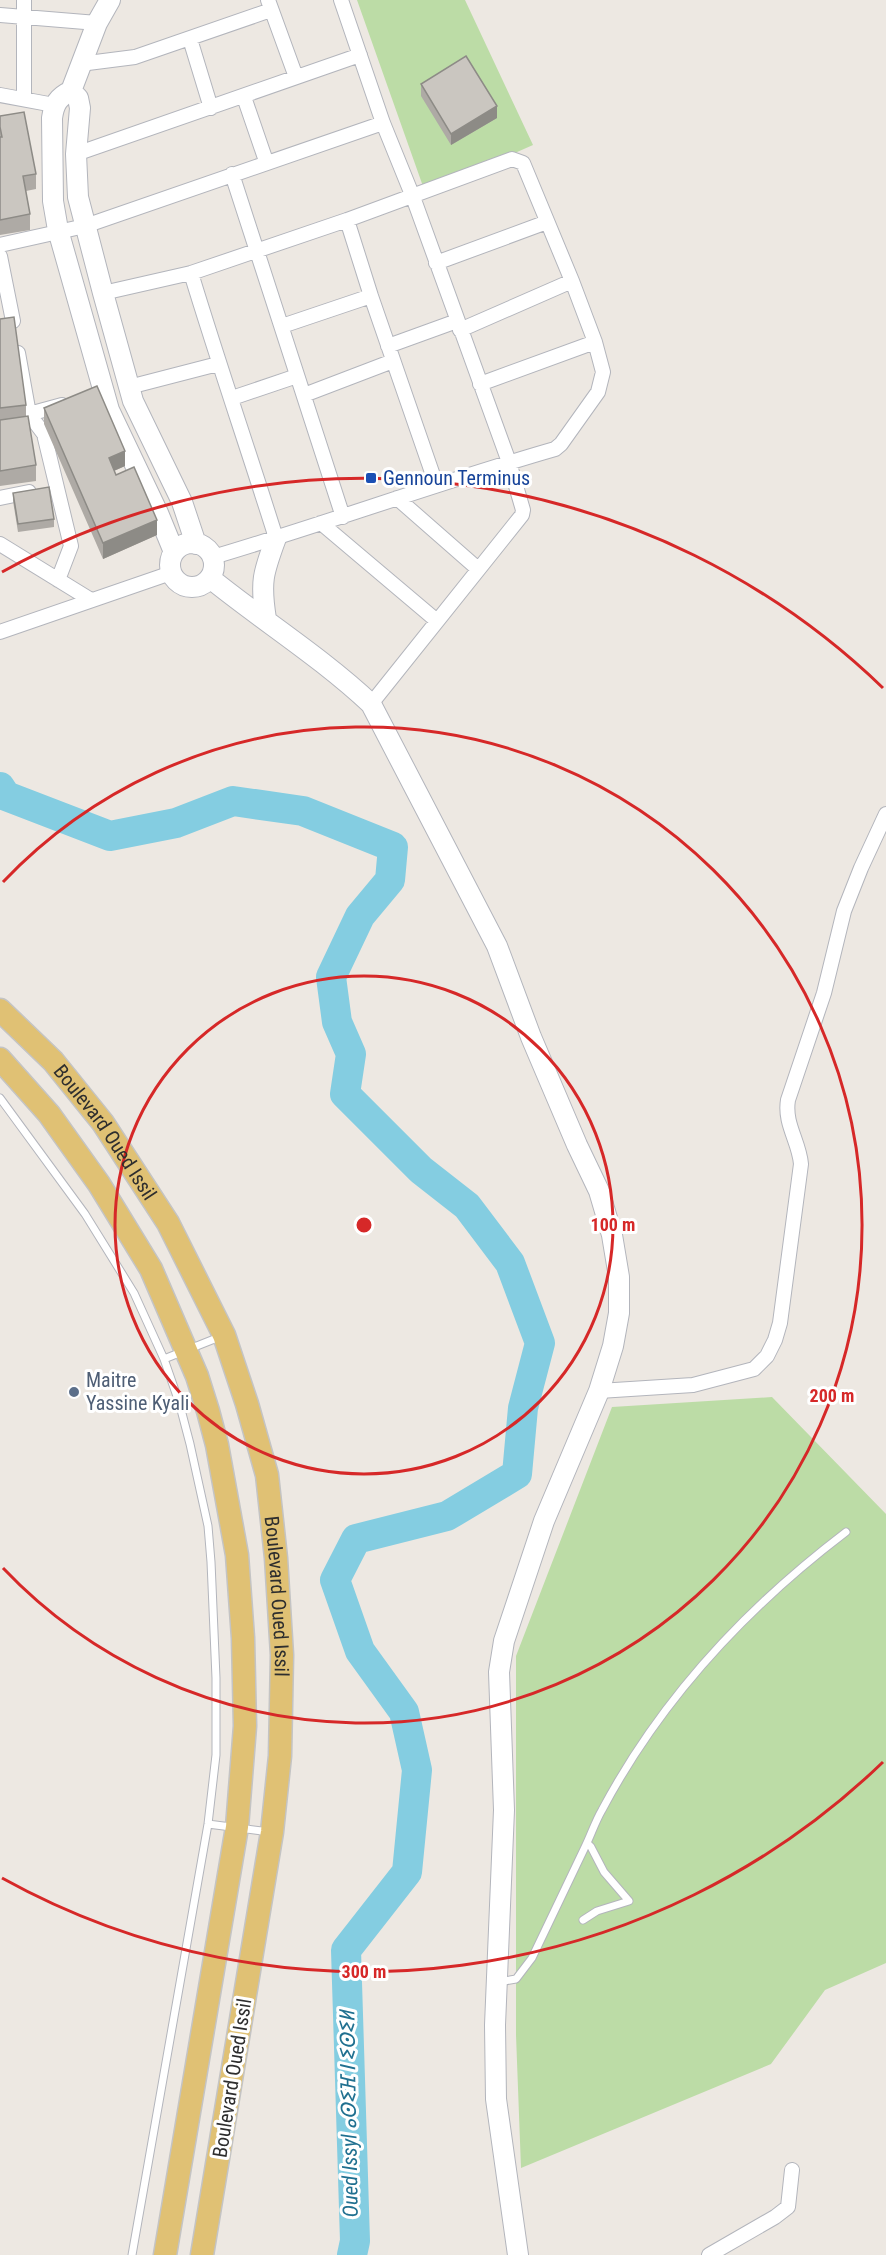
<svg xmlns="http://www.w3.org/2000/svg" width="886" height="2255" viewBox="0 0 886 2255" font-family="'Roboto Condensed','Noto Sans Tifinagh',sans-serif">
<rect width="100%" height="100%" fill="#ede8e2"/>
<path fill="#bcdca6" d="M357,0H465L533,145L425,192Z
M772,1397L886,1514V1963L825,1990L771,2064L521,2168L516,2035V1656L612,1407Z"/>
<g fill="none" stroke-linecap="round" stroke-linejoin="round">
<path stroke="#84cde1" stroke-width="30" d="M0,787L6,796L110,836L176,823L233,801L303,811L393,847L390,880L360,916L331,977L337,1022L351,1054L345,1094L421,1170L467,1206L510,1263L540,1343L523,1408L517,1474L447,1516L356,1539L335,1580L360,1651L404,1712L417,1770L407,1872L346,1950L355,2241L352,2255"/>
<defs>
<path id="lane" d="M0,1098L85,1214L134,1293L164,1359L179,1402L190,1444L208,1526L211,1562L216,1678V1755L208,1824L132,2255
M164,1359L222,1336
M208,1824L270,1832
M583,1920L597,1911L629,1901L604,1872L591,1847L587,1843
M499,1982L516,1979L532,1958C550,1921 567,1884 585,1847C591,1835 595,1822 602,1810C661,1699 746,1608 846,1532"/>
<path id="street" d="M24,0V99
M268,0L296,77
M341,0L383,123L413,197L509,462L523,510L522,515L371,704
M0,15L97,23
M190,39L211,108
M80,64L135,57L271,10
M0,95L54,105
M244,97L266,161
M76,154L360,55
M232,174L343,517
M347,220L371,296L436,484
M0,245L85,226L383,123
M0,256L13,321
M436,263L547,222
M191,273C218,362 248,449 276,538
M103,293L191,273L347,220L512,159L523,163L572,281L595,342L603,372L598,392L561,444L555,449C440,482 328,523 213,557
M282,326L371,296
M460,330L572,281
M388,346L457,321
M18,353L29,414L62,405
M480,384L595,342
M129,387L218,364
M304,395L393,361
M232,398L297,376
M29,414L44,434L71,546L58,580
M0,498L29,492
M397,498L478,569
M321,523L437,621
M0,544L91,600
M0,632L171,573
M599,1391L693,1385L754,1369L767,1356L775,1340L780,1323L801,1164C799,1141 784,1124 788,1100L824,993L844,911L861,868L886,814
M709,2255L775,2217L788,2207L792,2170"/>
<path id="secondary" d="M110,0L97,23L71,91C58,97 54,104 52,118L53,201L58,230L109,410L158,513L174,552
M71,91L78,98L80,108L76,154L78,197L103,293L133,401L182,502L196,544
M170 565a22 22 0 1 1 44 0a22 22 0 1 1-44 0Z
M210,578C263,621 321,657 371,704L497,946L531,1037L577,1145L599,1191L612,1235L619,1277V1313L613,1346L599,1391L544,1521L504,1641L499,1672L504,1810L495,2025L496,2099L518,2255
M266,619C260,582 263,573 276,538"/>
<g id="primary">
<path id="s1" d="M0,1010L53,1061L103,1123L168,1223L224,1335L247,1404L267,1475L276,1558L282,1655L280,1756L272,1832L202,2255"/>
<path d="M0,1059L49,1114L99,1184L151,1269L197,1376L208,1411L217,1445L237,1555L243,1638L245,1726L237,1827L165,2255"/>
</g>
</defs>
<use href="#lane" stroke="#b3b5bc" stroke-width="9"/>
<use href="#street" stroke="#b3b5bc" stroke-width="16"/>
<use href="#secondary" stroke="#b3b5bc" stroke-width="22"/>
<use href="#primary" stroke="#c4c4c4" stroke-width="25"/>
<use href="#lane" stroke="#fff" stroke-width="7"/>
<use href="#street" stroke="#fff" stroke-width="14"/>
<use href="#secondary" stroke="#fff" stroke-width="20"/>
<use href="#primary" stroke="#e0c174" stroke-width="22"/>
</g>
<path fill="#aeaaa5" d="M421,84L497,118L451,145L421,96Z
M0,116L36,174V189L26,191L30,214V230L0,235Z
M0,319L26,405V416L36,465V481L0,486Z
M44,408L125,466L114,471L116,475L157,535L103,559L44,424Z
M13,493L54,519V527L18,532L13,501Z"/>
<path fill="#8d8b86" d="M497,106V118L451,145V134Z
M125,451V466L109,473V458Z
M157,520V535L103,559V543Z"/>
<path fill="#cac6c0" stroke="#8d8b86" stroke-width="1.5" d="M466,56L497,106L451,134L421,84Z
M24,112L36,174L23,176L30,214L0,220V137H2L0,127V116Z
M14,317L26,405L0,408V319Z
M97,386L125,451L109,458L116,475L134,467L157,520L103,543L44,408Z
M28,416L36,465L0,471V420Z
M49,487L54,519L18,524L13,493Z"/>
<g fill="none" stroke="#d62828" stroke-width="3">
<circle cx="364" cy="1225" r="249"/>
<path d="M3 882A498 498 0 1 1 3 1568"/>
<path d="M883 1762A747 747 0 0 1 2 1878M2 572A747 747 0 0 1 883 688"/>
</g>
<rect fill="#1a4fb4" stroke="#fff" stroke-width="2" x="365" y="472" width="12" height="12" rx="3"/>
<circle fill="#5c6f8a" stroke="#fff" stroke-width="2" cx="74" cy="1392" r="6"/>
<g text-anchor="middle" stroke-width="6" stroke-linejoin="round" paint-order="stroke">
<g font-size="20" fill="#164399" stroke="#fff" text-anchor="start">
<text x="383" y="485">Gennoun Terminus</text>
</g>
<g font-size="20" fill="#2e2e2e" stroke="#fff">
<text dy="7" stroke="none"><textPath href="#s1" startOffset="162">Boulevard Oued Issil</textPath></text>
<text dy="7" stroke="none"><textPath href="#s1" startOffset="666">Boulevard Oued Issil</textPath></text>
<text transform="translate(232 2078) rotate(-81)" y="7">Boulevard Oued Issil</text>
</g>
<g font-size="20" fill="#4e5e75" stroke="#fff" text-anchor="start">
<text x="86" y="1387">Maitre<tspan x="86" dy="23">Yassine Kyali</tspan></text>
</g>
<g font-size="21" font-style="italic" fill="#207090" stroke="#fff">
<text transform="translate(349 2114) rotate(-91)" y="7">Oued Issyl ⴰⵙⵉⴼ ⵏ ⵉⵙⵉⵍ</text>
</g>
</g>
<circle cx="364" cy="1225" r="9" fill="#d62828" stroke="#fff" stroke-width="3"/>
<g font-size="18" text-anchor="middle" font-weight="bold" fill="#d62828" stroke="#fff" stroke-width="6" stroke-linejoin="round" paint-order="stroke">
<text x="613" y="1231">100 m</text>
<text x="832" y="1402">200 m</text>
<text x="364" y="1978">300 m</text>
</g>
</svg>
